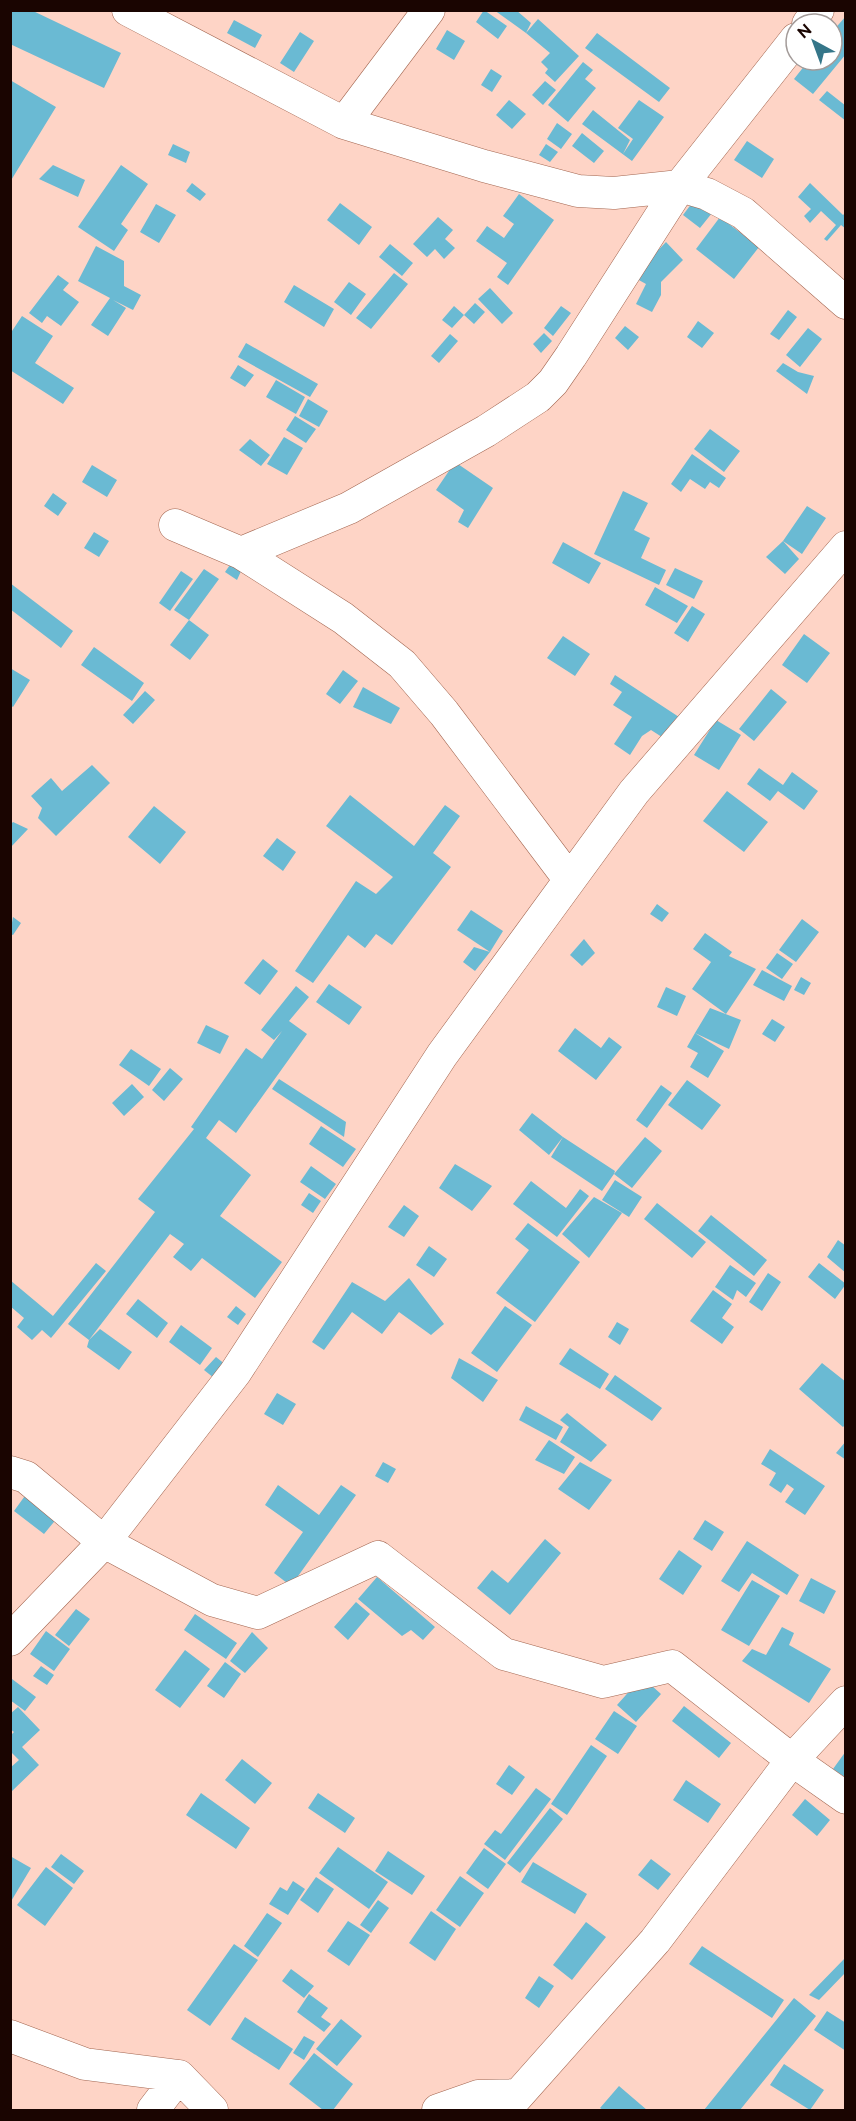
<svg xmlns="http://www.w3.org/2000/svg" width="856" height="2121" viewBox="0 0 856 2121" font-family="Raleway,sans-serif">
<rect width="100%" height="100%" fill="#fed4c6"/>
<path fill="#6abad3" d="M10,10H31L121,53L104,88L10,44Z
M484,10L507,26L498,39L476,22Z
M494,10H516L531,23L526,33Z
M846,16V54L813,94L794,79L809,60H832V32Z
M538,19L579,56L555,82L545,73L548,69L541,62L550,53L526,33Z
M234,20L262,35L255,48L227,33Z
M447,30L465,41L454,60L436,49Z
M300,32L314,41L294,72L280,63Z
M597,33L670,88L659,102L585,48Z
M583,62L593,70L585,79L596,88L568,122L548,105Z
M491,69L502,76L492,92L481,85Z
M10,80L56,107L10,182Z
M545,81L556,90L543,105L532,95Z
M827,91L846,106V121L819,100Z
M509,100L526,114L512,129L496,115Z
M639,100L664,117L632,161L582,124L593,110L630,140L623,154L633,139L618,128Z
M557,123L572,134L561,149L547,139Z
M582,133L604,151L594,163L572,146Z
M747,141L774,159L762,178L734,160Z
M173,144L190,152L186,163L168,155Z
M546,144L558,152L550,162L539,155Z
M53,165L85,180L78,197L39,179Z
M121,165L148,184L121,224L128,230L114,251L78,227Z
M192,183L206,194L200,201L186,191Z
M810,183L843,215L846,212V229L841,225L827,241L824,239L836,225L821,211L810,223L804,216L811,209L798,197Z
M519,194L554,220L508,285L497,277L507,263L476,241L487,226L504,238L514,224L503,216Z
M695,199L712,213L700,228L683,215Z
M340,203L372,227L359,245L327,220Z
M156,204L176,215L159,243L140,232Z
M438,217L453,230L445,239L455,248L444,259L435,249L427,257L413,244Z
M720,217L759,247L734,279L696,249Z
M666,242L683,260L661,282V295L652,312L636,304L646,284L637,279L639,270Z
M390,244L413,263L402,276L379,257Z
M96,246L124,261V286L141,295L133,310L113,300L126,308L108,336L91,325L110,298L78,281Z
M394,273L408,284L371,329L356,318Z
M58,275L69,283L63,290L79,302L61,326L47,316L42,323L29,313Z
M349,282L366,294L351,315L334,302Z
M294,285L334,309L324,327L284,302Z
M490,288L513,313L502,324L478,299Z
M475,303L485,312L474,324L464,315Z
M454,306L464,315L452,328L442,320Z
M561,306L571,313L553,336L544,328Z
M788,310L797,317L779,340L770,334Z
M22,316L53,336L35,363L74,388L63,404L10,370V334Z
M698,321L714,333L702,348L687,337Z
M625,326L639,337L628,350L615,338Z
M808,328L822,339L800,367L786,355Z
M544,333L552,341L541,353L533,344Z
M450,334L458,341L439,363L431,356Z
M246,343L318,384L310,397L238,357Z
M783,363L798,372L814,376L807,394L776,371Z
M238,365L254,375L245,387L230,378Z
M276,380L305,397L296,414L266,397Z
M308,399L328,411L319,427L299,416Z
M295,416L316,429L306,443L286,430Z
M710,429L740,451L724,472L694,449Z
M284,437L303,448L287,475L267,464Z
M250,439L270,455L261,466L239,450Z
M692,454L726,478L719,488L710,482L705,489L690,479L681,492L671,484Z
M455,462L493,488L468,528L458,522L464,510L436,490Z
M92,465L117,480L107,497L82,482Z
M623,491L648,503L634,530L650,538L641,558L666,570L659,585L594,554Z
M53,493L67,503L58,516L44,506Z
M807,506L826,518L802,554L783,541Z
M94,532L109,541L99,557L84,548Z
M783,541L799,559L785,574L766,557Z
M563,542L601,563L589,584L552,563Z
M232,562L242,569L237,580L225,572Z
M675,568L703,581L694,599L666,585Z
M204,569L219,579L189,620L174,610Z
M181,571L193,579L170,611L159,603Z
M10,583L73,631L61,648L10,609Z
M655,587L688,606L677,623L645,605Z
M692,606L705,614L688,642L674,633Z
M189,620L209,635L190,660L170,645Z
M804,634L830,653L807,683L782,665Z
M563,636L590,654L575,676L547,658Z
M94,647L144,683L132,701L81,665Z
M10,668L30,680L13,707L10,705Z
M343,670L358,681L340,704L326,694Z
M615,675L679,717L665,739L651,730L642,736L630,755L614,744L632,717L613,705L622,692L610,684Z
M363,687L400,708L391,724L353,707Z
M771,689L787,702L754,741L739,729Z
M145,691L155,700L133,724L123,715Z
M716,720L741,735L719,770L694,755Z
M92,765L110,783L56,836L38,818L42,808L31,796L51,778L62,791Z
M759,768L783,785L792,772L818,791L804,810L778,791L770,801L747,784Z
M727,791L768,822L744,852L703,821Z
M350,795L414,846L445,805L460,816L433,853L451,867L392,945L376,934L365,948L348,935L313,983L295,971L356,881L376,894L393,877L326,826Z
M154,806L186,832L160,864L128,837Z
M13,822L28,829L10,848V825Z
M277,838L296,852L283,871L263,856Z
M657,904L669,913L662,922L650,914Z
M471,910L503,931L490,952L475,971L463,962L474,947L490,952L457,930Z
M13,917L21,923L13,935L10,934Z
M802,919L819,932L796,962L779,950Z
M705,933L732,952L729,956L756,969L726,1014L692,989L711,962L693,949Z
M584,939L595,953L582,966L570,955Z
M777,953L793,964L782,979L766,968Z
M263,959L278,971L260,995L244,983Z
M762,970L792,986L784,1001L753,985Z
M801,977L811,983L804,995L794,990Z
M329,984L362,1007L349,1025L316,1002Z
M296,986L309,997L289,1021L307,1034L236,1133L219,1120L206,1138L251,1175L220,1216L282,1262L255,1298L202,1258L191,1271L173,1257L184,1244L170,1234L89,1340L100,1329L132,1352L119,1370L87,1347L89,1340L68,1324L155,1212L138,1199L194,1129L191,1127L246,1048L262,1059L282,1031L274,1040L261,1030Z
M666,987L686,996L677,1016L657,1007Z
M710,1008L741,1020L729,1049L695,1033Z
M772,1019L785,1027L775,1042L762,1034Z
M206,1025L229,1036L220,1054L197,1043Z
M575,1028L601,1048L609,1037L622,1047L596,1080L558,1051Z
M695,1033L724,1051L708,1078L690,1067L698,1053L687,1047Z
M131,1049L161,1069L149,1086L119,1065Z
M170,1068L183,1079L164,1101L152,1090Z
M279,1079L346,1122L344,1137L272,1089Z
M687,1080L721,1105L702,1130L668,1105Z
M132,1084L144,1097L124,1116L112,1103Z
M661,1085L672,1093L647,1128L636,1120Z
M532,1113L563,1137L549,1155L519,1130Z
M321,1126L356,1149L343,1167L309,1144Z
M563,1137L615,1171L614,1174L645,1137L662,1151L632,1188L614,1174L602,1191L551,1157Z
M455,1164L492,1186L472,1211L439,1188Z
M311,1166L336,1184L325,1199L300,1182Z
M615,1180L642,1197L629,1217L602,1200Z
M531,1181L566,1208L580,1189L589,1196L557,1237L513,1204Z
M309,1193L321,1201L313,1213L301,1205Z
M594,1197L622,1213L589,1258L562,1234Z
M657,1203L706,1242L692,1258L644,1219Z
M404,1205L419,1216L404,1237L388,1227Z
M711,1215L767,1260L754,1276L698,1231Z
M528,1223L580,1262L535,1322L496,1293L529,1250L515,1239Z
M838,1240L846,1246V1273L827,1257Z
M429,1246L447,1259L434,1277L416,1265Z
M96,1263L106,1271L51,1338L42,1330L32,1340L17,1327L24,1318L10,1306V1280L53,1316Z
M819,1263L846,1284L835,1299L808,1277Z
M730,1265L756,1283L746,1297L737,1290L733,1300L715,1287Z
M768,1273L781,1282L762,1311L749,1302Z
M409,1278L444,1324L431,1335L399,1312L382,1334L352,1312L324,1350L312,1342L352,1282L385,1301Z
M713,1290L732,1304L722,1318L734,1327L722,1344L690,1321Z
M138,1299L168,1323L157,1338L126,1314Z
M236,1306L246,1314L238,1325L227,1317Z
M505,1306L532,1325L497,1372L471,1353Z
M617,1322L629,1329L620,1345L608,1337Z
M181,1325L212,1348L200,1365L169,1342Z
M570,1348L609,1374L600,1389L559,1364Z
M216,1357L226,1365L214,1378L204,1370Z
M459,1358L498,1380L483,1402L451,1378Z
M822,1363L846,1382V1424L843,1427L799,1389Z
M615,1375L662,1408L652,1421L605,1389Z
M277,1393L296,1404L283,1425L264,1414Z
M526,1406L563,1427L556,1440L519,1420Z
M567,1413L607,1445L591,1462L560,1442L569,1427L560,1420Z
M549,1440L575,1457L564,1474L535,1460Z
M846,1441V1460L836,1453Z
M770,1449L825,1486L805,1515L785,1502L794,1489L787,1484L781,1493L769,1485L776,1473L761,1464Z
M383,1462L396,1469L388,1483L375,1476Z
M580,1462L612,1480L589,1510L558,1489Z
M278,1485L319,1515L341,1485L356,1495L291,1586L274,1573L303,1532L265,1505Z
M27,1493L58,1517L44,1534L14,1511Z
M705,1520L724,1532L712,1551L693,1539Z
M545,1539L561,1553L510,1615L477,1588L492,1570L508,1583Z
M747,1541L799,1575L787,1595L752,1573L739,1592L721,1581Z
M679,1550L702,1566L683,1595L659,1579Z
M377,1577L435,1627L423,1640L411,1630L402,1636L358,1599Z
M811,1578L836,1591L824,1614L799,1601Z
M752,1580L780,1596L749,1646L721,1630Z
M356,1602L370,1614L348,1640L334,1627Z
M76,1609L90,1619L69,1646L55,1635Z
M195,1614L237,1643L226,1659L184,1630Z
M782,1627L794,1633L789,1645L831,1669L809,1703L742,1661L752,1649L766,1655Z
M46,1631L70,1649L54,1671L30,1654Z
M252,1632L268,1648L245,1673L230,1661Z
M185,1650L210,1669L180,1708L155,1690Z
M225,1662L241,1674L224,1698L207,1686Z
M41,1666L54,1675L47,1685L33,1676Z
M642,1677L661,1694L636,1722L617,1705Z
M12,1679L36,1697L25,1711L10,1700Z
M684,1706L731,1743L719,1758L672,1721Z
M18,1707L40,1730L22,1747L39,1765L10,1793V1768L19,1760L10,1751V1736L14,1732L10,1729V1714Z
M614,1711L637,1726L618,1754L595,1739Z
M591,1745L607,1756L567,1815L551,1804Z
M846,1751V1778L833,1769Z
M242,1759L272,1783L255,1804L225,1780Z
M509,1765L525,1777L512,1795L496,1784Z
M686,1780L721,1804L708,1823L673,1800Z
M536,1788L551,1799L505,1860L484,1844L495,1830L501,1834Z
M201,1793L250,1828L236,1849L186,1815Z
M318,1793L355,1818L345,1833L308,1808Z
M805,1799L830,1820L817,1836L792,1815Z
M550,1808L563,1819L520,1873L507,1863Z
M338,1847L388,1882L369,1909L319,1873Z
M484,1848L506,1864L488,1889L466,1873Z
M388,1851L425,1876L412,1895L375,1871Z
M61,1854L84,1871L74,1884L51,1867Z
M10,1856L31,1868L10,1903Z
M651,1859L671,1874L658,1890L638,1875Z
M533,1862L587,1894L575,1914L521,1882Z
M46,1867L73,1888L45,1926L17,1905Z
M460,1876L484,1893L460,1927L436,1910Z
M316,1877L334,1889L318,1913L300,1900Z
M293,1881L305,1889L288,1915L269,1904L280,1887L287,1891Z
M378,1900L389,1908L371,1933L360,1925Z
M431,1911L456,1929L435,1961L409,1943Z
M267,1913L282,1923L258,1957L244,1946Z
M348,1921L370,1935L349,1966L327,1951Z
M586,1922L606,1937L572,1980L553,1965Z
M234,1944L258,1960L210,2026L187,2010Z
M702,1946L784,2000L772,2018L689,1964Z
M846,1957V1972L819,2000L809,1995Z
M291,1969L314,1986L304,1998L282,1981Z
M539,1976L554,1986L539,2008L525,1998Z
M309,1994L328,2008L321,2017L331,2024L324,2032L297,2012Z
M794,1998L816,2016L740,2110H704Z
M827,2011L846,2023V2051L814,2030Z
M245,2017L293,2049L279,2070L231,2039Z
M341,2019L362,2036L337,2066L316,2049Z
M304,2036L315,2042L304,2060L293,2053Z
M314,2053L353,2084L333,2110H323L289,2084Z
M784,2064L824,2090L810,2110L770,2085Z
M619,2086L647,2110H603L600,2108Z"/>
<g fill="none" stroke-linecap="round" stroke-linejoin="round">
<defs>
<path id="minor" d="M128,10L344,123L484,166L578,191L614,193L680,186L707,194L743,213L846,303
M808,24L818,10
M344,123L429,10
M175,525L241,553L343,618L402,664L444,713L569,879
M241,553L349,508L486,431L538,397L553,382L571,356L680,186L796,39
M10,1472L26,1477L104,1542L212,1600L258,1613L378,1557L504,1654L603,1682L672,1666L792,1760L846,1798
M10,1640L104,1542L235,1373L442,1055L634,792L846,547
M10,2036L85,2064L179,2076L212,2110
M153,2110L179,2076
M438,2110L478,2096L517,2095
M505,2110L655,1941L792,1760L846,1702"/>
</defs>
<use href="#minor" stroke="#a36650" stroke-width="33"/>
<use href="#minor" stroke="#fff" stroke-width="32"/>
</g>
<rect width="856" height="2121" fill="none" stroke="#1a0501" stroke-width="24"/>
<g transform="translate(814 42) rotate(319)"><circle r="28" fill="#ffffff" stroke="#a39b99" stroke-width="1.5"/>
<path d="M0-4.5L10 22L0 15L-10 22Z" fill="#357689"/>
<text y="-9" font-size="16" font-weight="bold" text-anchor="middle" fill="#1a0501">N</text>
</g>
</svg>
